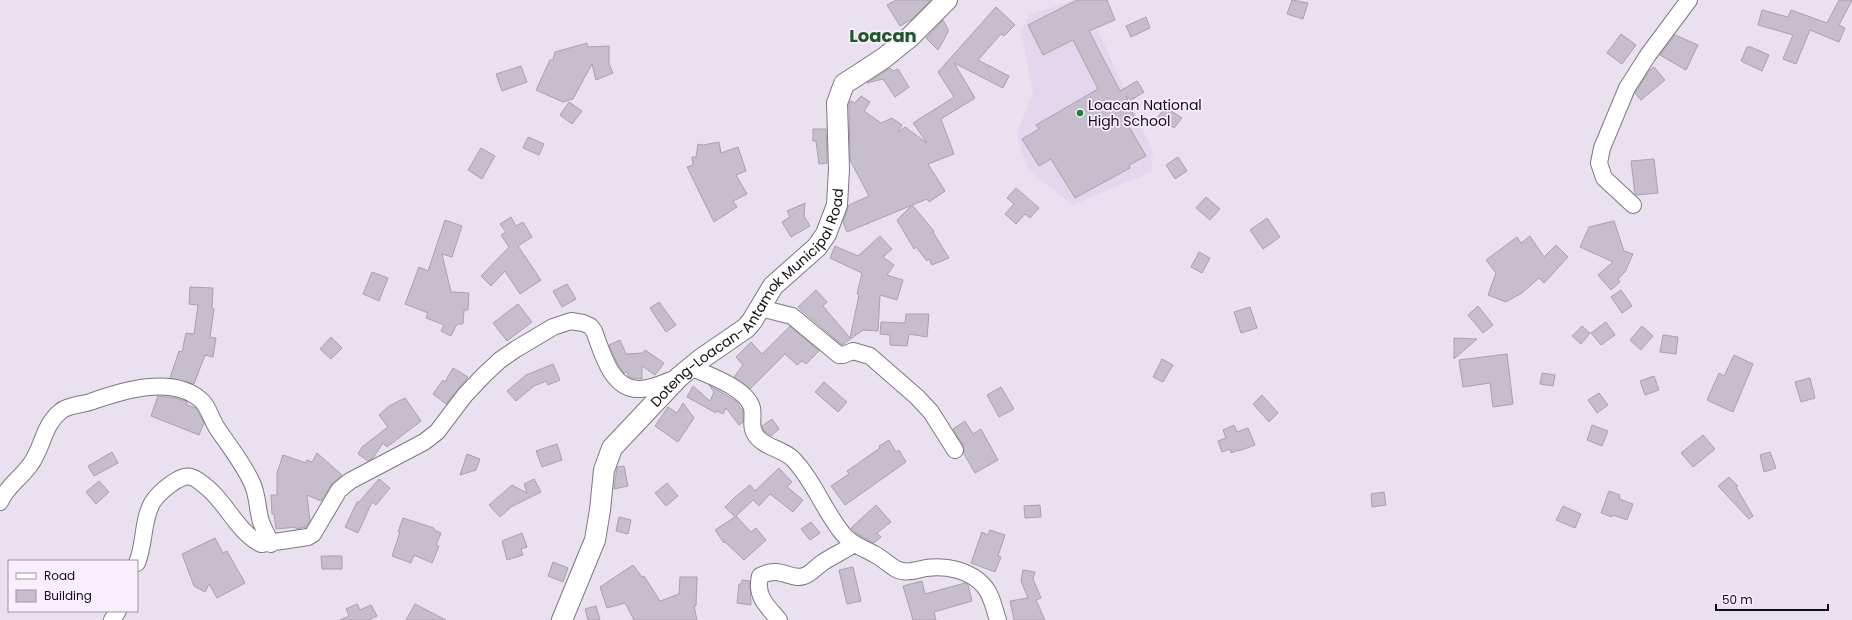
<svg xmlns="http://www.w3.org/2000/svg" width="1852" height="620" viewBox="0 0 1852 620" font-family="Poppins,sans-serif">
<rect width="100%" height="100%" fill="#eae1f0"/>
<path fill="#e4d7ed" d="M1075,0L1101,37L1153,152L1151,172L1073,205L1027,169L1017,134L1033,91L1021,32L1029,15Z"/>
<path fill="#c7becd" stroke="#aaa1af" d="M896,0H931L912,19L900,26L887,5Z
M1077,0H1107L1115,20L1089,31L1120,91L1137,81L1144,92L1131,100L1126,96L1136,122L1128,125L1146,156L1129,165L1130,168L1075,198L1051,159L1039,166L1022,139L1039,129L1036,125L1098,89L1073,40L1043,55L1028,25Z
M1292,0L1308,3L1303,19L1287,14Z
M1839,0H1852L1839,25L1845,28L1839,42L1810,30L1796,64L1783,59L1793,35L1758,25L1762,10L1788,17L1791,10L1827,23Z
M996,7L1015,25L1004,36L1001,34L978,60L1009,76L1003,88L954,63L975,98L941,119L954,154L928,164L945,191L929,202L927,199L847,232L843,222L849,205L869,196L850,160L849,105L850,101L855,103L861,96L870,102L864,111L881,123L892,118L902,125L898,132L905,127L927,143L913,123L954,97L938,72Z
M1146,17L1150,28L1131,37L1126,26Z
M943,20L948,29V32L938,50L926,38Z
M1621,34L1636,45L1622,64L1607,53Z
M1675,35L1698,45L1686,70L1660,55Z
M587,43L588,47L609,46V64L613,73L596,80L592,64L573,99L563,102L536,90L550,60H553L555,52Z
M1747,47H1751L1769,55L1762,71L1741,61Z
M521,66L527,82L502,91L496,74Z
M1654,67L1665,80L1641,100L1635,93L1649,71Z
M890,68L893,71L898,69L909,87L895,97L883,79L867,83Z
M569,102L582,111L572,124L560,115Z
M1165,107L1182,118L1174,128L1158,117Z
M813,129H826L827,163L819,164L816,141H813Z
M528,137L544,144L539,155L523,148Z
M719,142L721,153L738,147L746,171L736,175L747,194L733,201L737,207L714,222L687,167L693,165L692,157H696L698,144L703,145Z
M481,148L495,156L482,179L468,170Z
M1178,157L1187,171L1175,179L1166,165Z
M1654,159L1658,193L1637,195L1635,194L1631,161Z
M1016,188L1039,208L1030,218L1025,214L1016,224L1005,214L1014,204L1007,198Z
M1206,197L1220,209L1210,220L1196,208Z
M805,203L804,216L810,226L791,237L782,222L790,217L787,211Z
M912,205L934,231L933,232L949,258L932,265L929,259L927,261L916,247L914,249L897,220Z
M511,217L516,226L523,222L532,237L518,246L541,280L520,294L505,271L491,286L481,276L509,247L501,235L506,232L500,224Z
M1267,218L1280,237L1263,249L1250,230Z
M445,220L462,226L452,257L442,254L451,292L469,293L468,310H464L463,324H457L451,336L441,331L444,325L426,318L428,313L405,304L419,267L428,271Z
M1614,221L1624,251L1633,254L1625,272L1618,279L1620,282L1611,290L1598,275L1613,262L1580,247L1589,227Z
M880,236L892,249L883,257L894,265L887,275L903,280L897,300L880,295L878,331L863,330L842,345L798,307L816,290L827,302L823,306L850,338L859,295L857,294L862,273L830,258L835,246L858,256Z
M1530,236L1544,257L1556,245L1568,257L1544,283L1539,278L1522,293L1506,302L1488,295L1496,273L1486,260L1517,237L1521,243Z
M1199,252L1210,258L1202,273L1191,267Z
M372,272L388,278L379,301L363,294Z
M567,284L576,299L562,307L553,291Z
M190,287L213,288L212,309H214L210,337L216,338L213,357L205,355L194,384L170,378L179,351L182,352L186,333L194,334L198,305L189,304Z
M1621,290L1632,306L1622,313L1611,297Z
M659,302L676,325L666,332L650,308Z
M518,304L532,322L507,341L493,323Z
M1478,306L1493,325L1483,333L1468,315Z
M1250,307L1257,328L1241,333L1234,312Z
M906,314H929L927,337L909,334L907,346L890,345V335L880,334L881,322L905,323Z
M1606,322L1615,335L1601,345L1591,333Z
M790,326L819,351L806,364L802,361L797,365L785,354L750,389L734,377L743,365L736,357L751,342L762,354Z
M1582,326L1590,333L1581,344L1572,336Z
M1642,326L1653,336L1641,350L1630,340Z
M1663,335L1678,337L1676,354L1660,352Z
M331,337L342,348L331,359L320,349Z
M1454,338L1477,339L1454,359Z
M620,340L626,354L643,353L645,350L664,363L655,375L642,366V379L632,378L628,376V372L624,373L617,363L609,345Z
M1507,354L1513,404L1493,407L1490,383L1463,387L1459,360Z
M1734,355L1753,364L1733,412L1707,400L1719,373L1724,376Z
M1162,359L1173,365L1163,382L1153,377Z
M553,364L560,380L548,385L546,381L534,386L516,401L507,391L526,375Z
M453,368L468,377L446,404L433,394L443,380L445,382Z
M1542,373L1555,375L1553,386L1540,384Z
M1654,376L1659,390L1645,395L1640,381Z
M1810,378L1815,398L1801,402L1795,382Z
M824,382L847,402L838,412L815,392Z
M709,385L736,401L743,411V422L739,425L726,408L723,414L717,411L716,413L687,397L693,386L710,401L714,392Z
M1001,387L1014,409L999,417L987,395Z
M1599,393L1608,405L1597,413L1588,400Z
M1262,395L1278,413L1269,422L1253,404Z
M158,396L175,398L186,401L187,403V405L196,408L204,423L199,435L151,416Z
M405,398L421,421L387,447L383,443L373,458L368,461L358,454L362,447L388,427L379,415L389,406Z
M683,403L694,418L678,442L655,426L668,407L677,413Z
M772,419L779,429L771,436L764,431L762,426Z
M965,421L973,434L981,429L998,460L975,473L964,454L963,445L953,429Z
M1234,425L1237,432L1248,428L1255,445L1239,451V450L1231,453L1230,449L1222,452L1218,441L1226,438L1223,430Z
M1592,425L1608,431L1602,446L1587,440Z
M1703,435L1715,449L1693,467L1681,453Z
M889,440L896,452L899,450L906,462L845,505L831,486L849,474L847,471L880,448L879,446Z
M557,444L562,460L542,467L536,451Z
M112,452L118,463L94,476L88,466Z
M1770,452L1776,468L1764,472L1760,455Z
M317,453L342,475L331,485L321,501L307,495L310,521L306,527L296,529V527L276,529L274,514H272L271,495H277V473L283,455L306,463L307,460L312,462Z
M467,454L480,459L476,470L460,475Z
M624,466L628,486L614,489L617,467Z
M779,468L792,482L787,487L803,500L793,512L770,494L759,506L753,500L736,516L751,532L756,528L766,540L744,560L725,542L724,543L715,530L735,517L725,507L734,498L750,485L755,491Z
M1729,477L1738,486L1736,487L1753,516L1749,519L1718,486Z
M379,479L390,488L376,505L372,502L358,533L345,527L357,502H359Z
M534,479L541,492L511,507L500,517L489,505L512,485L527,493L524,484Z
M99,481L109,492L96,504L86,492Z
M667,483L678,496L666,506L655,493Z
M1609,491L1620,495L1619,499L1633,504L1627,520L1613,515L1612,517L1601,513Z
M1384,492L1386,505L1372,507L1371,494Z
M876,505L891,522L877,533L881,537L874,543L859,535L851,528Z
M1040,505L1041,517L1025,518L1024,506Z
M1563,506L1581,514L1575,528L1556,520Z
M619,517L631,520L628,534L616,531Z
M403,518L434,528V530L441,533L436,545L439,546L432,563L414,555L411,563L392,556L400,532H398Z
M811,522L820,533L810,540L801,529Z
M990,530L1005,535L998,556L1001,557L995,572L971,563L982,532L988,535Z
M522,533L527,547L521,549L523,555L507,560L502,541Z
M215,538L223,553L227,551L245,583L217,598L209,584L205,592L194,586L182,554Z
M321,556H342V569H322Z
M553,562L568,568L563,582L548,576Z
M633,565L642,577L644,576L660,601L679,594L680,577H697L696,606H694L697,620H634L625,603L607,608L600,587Z
M853,567L861,601L847,604L839,570Z
M1023,570L1035,572L1033,579L1041,598L1036,600L1045,620H1014L1010,601L1028,598L1021,581Z
M742,580L750,581L751,605L737,603L739,584H741Z
M922,581L925,594L965,583L968,585L972,601L934,612L936,620H913L903,586Z
M357,604L360,610L371,605L377,616L369,620H340L349,616L346,609Z
M415,604L446,620H406Z
M596,606L600,620H588L585,609Z"/>
<g fill="none" stroke-linecap="round" stroke-linejoin="round">
<defs>
<path id="minor" d="M1633,205L1604,178L1599,163L1602,148L1627,88L1648,55L1689,0
M760,308L792,316L839,355H843L853,351L870,356L917,397L931,412L955,450
M690,367C708,375 747,388 752,408C754,418 749,427 757,437C766,448 783,449 793,459C814,481 824,511 843,534C851,544 863,548 874,554C882,558 889,565 896,569C906,574 916,570 926,568C946,565 970,570 984,586C992,595 994,609 998,620
M0,502C7,486 20,479 30,465C43,448 43,425 61,411C68,405 81,405 90,402C121,391 173,374 202,401C209,408 211,419 217,428C229,446 243,463 252,483C258,495 257,509 261,522C264,529 268,537 271,544
M137,563C145,544 142,522 152,503C157,495 164,489 171,484C177,480 184,475 191,477C196,478 200,482 204,485C226,501 236,531 261,544L308,537L313,534L339,490L350,481L424,442L437,432L465,395L484,375L500,360L516,349L553,327L571,321L583,323L590,326L594,331C602,352 611,389 638,389C651,390 667,381 679,377
M112,620L118,611
M779,620C767,606 755,596 760,576C781,565 790,581 804,576C811,574 816,567 822,563C832,556 844,551 854,544"/>
<g id="tertiary">
<path id="s1" d="M562,620L595,540L600,510L604,470L612,448L679,377L701,359L746,328L752,321L773,286L817,247L826,234L837,205L839,169L837,103L844,84L884,58L910,37L947,0"/>
</g>
</defs>
<use href="#minor" stroke="#7e7683" stroke-width="18"/>
<use href="#tertiary" stroke="#7e7683" stroke-width="22"/>
<use href="#minor" stroke="#fff" stroke-width="16"/>
<use href="#tertiary" stroke="#fff" stroke-width="20"/>
</g>
<circle fill="#208133" stroke="#f8eefe" stroke-width="1.5" cx="1080" cy="113" r="4"/>
<g text-anchor="middle" stroke-width="3.5" stroke-linejoin="round" paint-order="stroke">
<g font-size="14" fill="#120f14" stroke="#f8eefe" text-anchor="start">
<text x="1088" y="110">Loacan National<tspan x="1088" dy="16">High School</tspan></text>
</g>
<g font-size="14" fill="#120f14" stroke="#f8eefe">
<text dy="5" stroke="none"><textPath href="#s1" startOffset="387">Doteng-Loacan-Antamok Municipal Road</textPath></text>
</g>
<g font-size="18" font-weight="bold" fill="#1d5826" stroke="#f8eefe">
<text x="883" y="42">Loacan</text>
</g>
</g>
<rect x="8" y="560" width="130" height="52" fill="#f8eefe" stroke="#9c95a0"/>
<rect x="16" y="573" width="20" height="6" fill="#ffffff" stroke="#9c95a0"/>
<text x="44" y="580" font-size="12" fill="#120f14">Road</text>
<rect x="16" y="590" width="20" height="12" fill="#c7becd" stroke="#9c95a0"/>
<text x="44" y="600" font-size="12" fill="#120f14">Building</text>
<path d="M1716 604v6h112v-6" fill="none" stroke="#120f14" stroke-width="2"/>
<text x="1722" y="604" font-size="12" fill="#120f14" stroke="#f8eefe" stroke-width="3" paint-order="stroke">50 m</text>
</svg>
